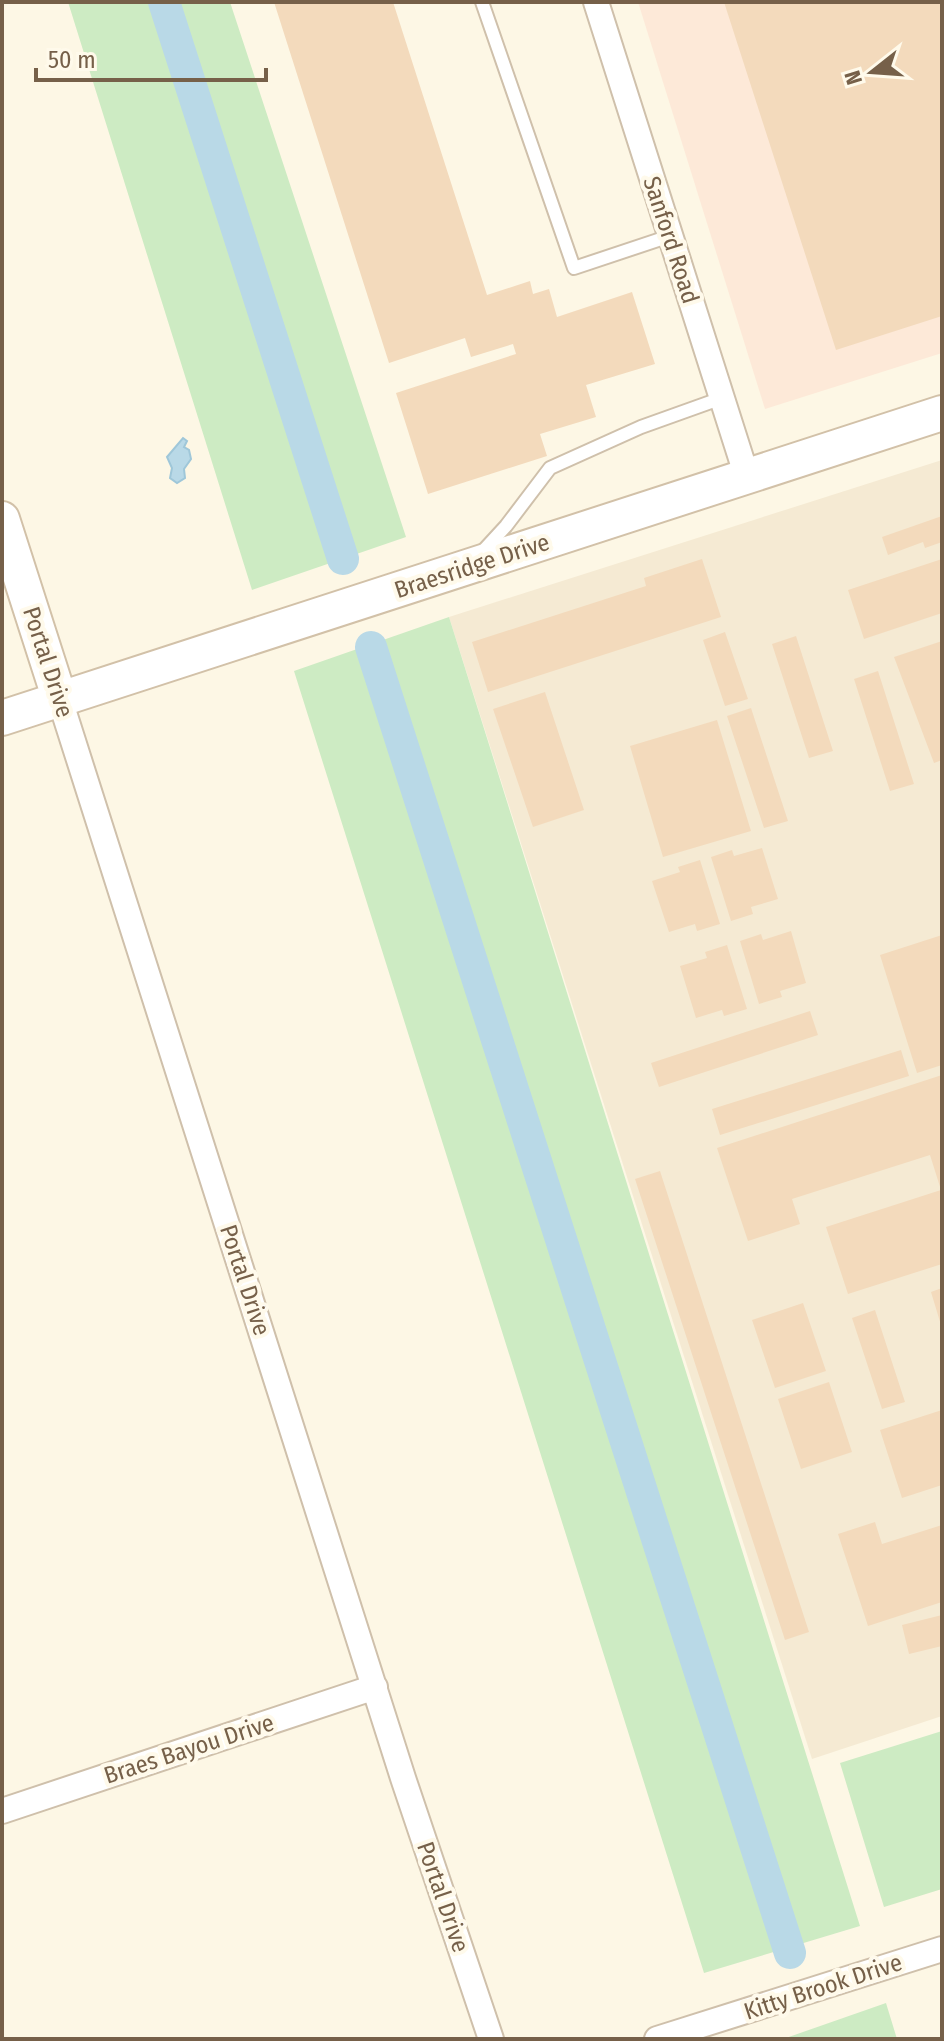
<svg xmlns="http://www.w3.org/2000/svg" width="944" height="2041" viewBox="0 0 944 2041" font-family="'Fira Sans Condensed',sans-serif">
<rect width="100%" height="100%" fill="#fdf7e5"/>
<path fill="#f5ead3" d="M942,460V1716L812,1759L449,617Z"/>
<path fill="#fde9d8" d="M638,2H942V353L765,409Z"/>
<path fill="#cdebc3" d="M68,2H230L406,537L252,590Z
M449,617L860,1926L704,1973L294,671Z
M942,1731V1889L884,1907L840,1763Z
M886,2003L897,2039H783Z"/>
<path fill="#b9d9e7" stroke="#9fc7d9" stroke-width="2" d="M183,438L187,441L184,447L189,450L191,459L184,469L185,478L177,483L170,478L172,468L167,457Z"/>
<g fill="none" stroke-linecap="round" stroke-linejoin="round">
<path stroke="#b9d9e7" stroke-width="32" d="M164,2L343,559
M371,647L790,1953"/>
</g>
<path fill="#f3dabc" d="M274,2H393L487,295L530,281L533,294L549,289L557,317L632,292L655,364L586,385L596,417L540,434L547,456L428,494L396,393L516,354L513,344L471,357L465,338L389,363Z
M724,2H942V316L836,350Z
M942,516V542L925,548L923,542L888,555L882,537Z
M702,559L721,617L488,692L472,642L646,586L644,578Z
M942,559V613L864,639L848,590Z
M725,632L748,699L725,706L703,640Z
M796,636L833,751L809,758L772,644Z
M942,641V760L934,763L894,657Z
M878,671L914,784L890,791L854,679Z
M545,692L584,810L533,827L493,709Z
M751,708L788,821L764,828L727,716Z
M717,720L751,831L663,857L630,746Z
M762,848L778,899L751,907L753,914L731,921L711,857L732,850L734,856Z
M700,860L720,924L697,931L695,924L669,932L652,881L680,872L678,867Z
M791,931L806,983L780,991L782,997L759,1004L740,941L761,934L763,940Z
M942,935V1065L917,1073L880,955Z
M727,945L747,1009L724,1016L722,1010L696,1018L680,966L707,958L705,952Z
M810,1011L818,1035L659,1087L651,1063Z
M901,1050L909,1076L720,1135L712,1109Z
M942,1075V1264L848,1294L826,1227L941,1190L930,1155L792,1199L800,1224L748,1241L717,1148Z
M660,1171L809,1632L785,1640L635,1179Z
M942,1288V1325H941L931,1292Z
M803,1303L826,1371L775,1388L752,1320Z
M875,1310L905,1402L882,1409L852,1318Z
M829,1382L852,1452L801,1469L778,1399Z
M942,1410V1485L902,1498L880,1430Z
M875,1522L882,1544L942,1525V1602L868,1626L838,1534Z
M942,1615V1646L909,1654L902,1625Z"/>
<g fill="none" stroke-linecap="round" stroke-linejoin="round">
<defs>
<path id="lane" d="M482,2L574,268L670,236
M483,551L506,526L550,468L641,427L722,398"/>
<path id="street" d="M596,2L747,477
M60,700L403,1778L491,2039
M2,1811L375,1687
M657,2039L942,1949"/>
<path id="secondary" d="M2,519L60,700
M2,718L942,413"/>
</defs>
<use href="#lane" stroke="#cfc0ab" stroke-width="16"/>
<use href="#street" stroke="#cfc0ab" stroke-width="28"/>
<use href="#secondary" stroke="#d2c1a8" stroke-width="38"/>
<use href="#lane" stroke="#fff" stroke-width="12"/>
<use href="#street" stroke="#fff" stroke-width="24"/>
<use href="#secondary" stroke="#fff" stroke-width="34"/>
</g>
<g text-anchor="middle" stroke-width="8" stroke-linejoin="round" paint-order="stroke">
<g font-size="24" fill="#766049" stroke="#fffaeb">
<text transform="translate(671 240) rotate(72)" y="8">Sanford Road</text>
<text transform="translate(472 566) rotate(-18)" y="8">Braesridge Drive</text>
<text transform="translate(48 662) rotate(72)" y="8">Portal Drive</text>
<text transform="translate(245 1280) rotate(72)" y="8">Portal Drive</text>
<text transform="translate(189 1749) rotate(-18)" y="8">Braes Bayou Drive</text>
<text transform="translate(443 1897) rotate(71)" y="8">Portal Drive</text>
<text transform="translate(823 1987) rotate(-18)" y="8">Kitty Brook Drive</text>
</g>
</g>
<rect width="944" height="2041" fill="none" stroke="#766049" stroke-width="8"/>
<g transform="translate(872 72) rotate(253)" stroke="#fffaeb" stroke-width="6" paint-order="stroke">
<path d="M0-6L14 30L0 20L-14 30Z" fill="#766049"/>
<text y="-12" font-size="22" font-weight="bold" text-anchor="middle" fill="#766049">N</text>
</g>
<path d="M36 68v12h230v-12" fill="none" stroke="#766049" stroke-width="4"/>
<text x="48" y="68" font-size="24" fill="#766049" stroke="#fffaeb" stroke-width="6" paint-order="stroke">50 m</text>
</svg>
